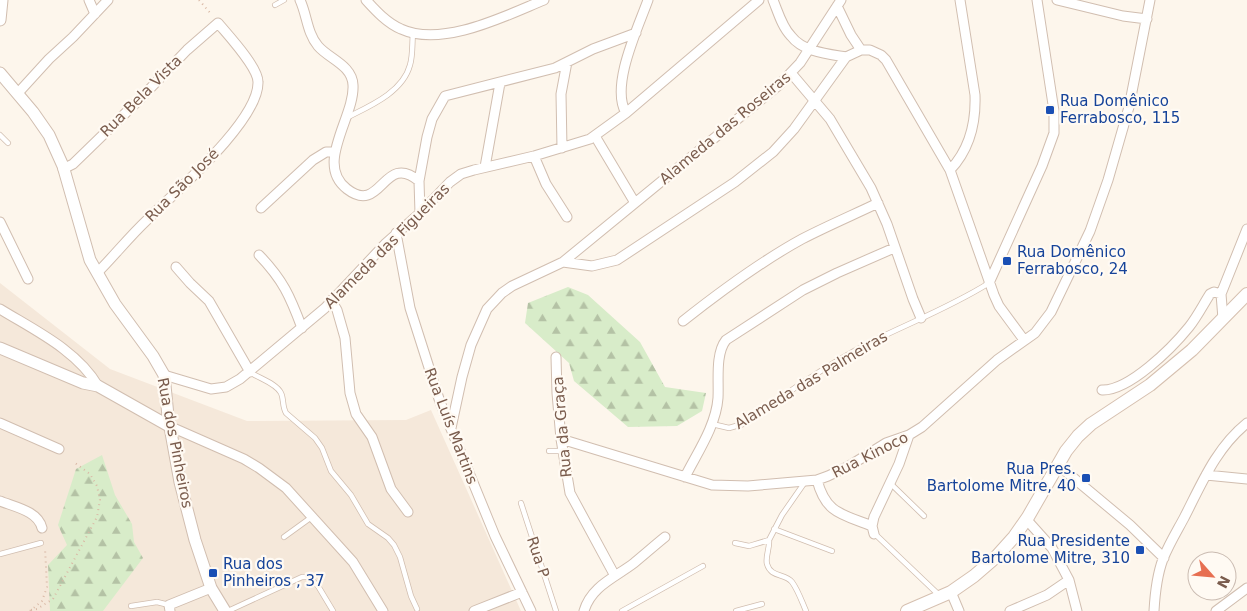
<svg xmlns="http://www.w3.org/2000/svg" width="1247" height="611" viewBox="0 0 1247 611" font-family="'DejaVu Sans',sans-serif">
<defs>
<pattern id="forest-firs" width="22" height="20" patternUnits="userSpaceOnUse" patternTransform="scale(1.25)"><rect width="22" height="20" fill="#d8ecc9"/><path d="M5 1l3.5 6h-7zM16 11l3.5 6h-7z" fill="#b4c2a5"/></pattern>
</defs>
<rect width="100%" height="100%" fill="#fdf6ec"/>
<path fill="#f5e8da" d="M0,283L110,369L247,421L406,420L431,410L521,611H0Z"/>
<path fill="url(#forest-firs)" d="M568,287L588,295L640,342L665,387L706,393L702,411L677,426L628,427L574,381L569,363L525,323L528,303Z
M102,455L115,495L132,524L134,542L143,558L103,611H50L48,565L67,545L58,525L76,469Z"/>
<g fill="none" stroke-linecap="round" stroke-linejoin="round">
<defs>
<path id="service" d="M275,5L284,0
M348,117C370,106 403,92 410,65C413,55 412,43 413,33
M0,135L8,143
M250,372C258,378 276,383 281,393C284,399 282,406 286,413L315,438L322,448L331,471L351,495L368,524L388,538L394,545L400,557L411,596L417,609
M712,424L729,428L743,424C784,395 825,366 869,343C909,323 951,307 989,283
M549,451H563
M890,483L924,516
M521,503L556,611
M774,529L832,551
M875,534L940,596
M284,537L313,516
M769,540C770,548 765,557 767,564C771,578 785,573 792,582C798,590 802,602 806,611
M735,543L749,546L769,540L782,515L805,482
M0,554L41,543
M131,606L157,602L169,605
M228,611L302,577H309L318,586L333,611
M622,611L703,566
M736,611L762,604"/>
<path id="minor" d="M89,0L95,14
M300,0C307,15 307,33 318,46C329,59 352,65 353,85C355,117 314,164 347,189C382,216 383,151 419,181
M366,0C376,11 387,23 401,29C442,48 505,16 544,0
M773,0C778,12 782,27 791,36C803,52 828,54 846,57
M1057,0L1123,16L1147,19
M837,6L851,35L861,50
M791,73L830,119L871,188L887,224L913,299L921,318
M18,93L49,59L73,37L108,0
M626,113C610,86 638,28 648,0
M595,136L635,203
M562,148L561,94L567,62
M534,156L546,184L567,217
M485,167L500,83
M63,169L73,164L141,98L187,50L218,23C228,35 258,67 258,82C259,121 174,193 147,220C129,237 114,256 97,273
M950,170C970,149 976,123 975,95L960,0
M261,208L313,160L326,152H335
M420,213L419,181L427,137L432,119L445,96L555,68L593,49L636,33
M0,222L28,279
M396,233L410,308L440,402L495,536L531,611
M259,255C283,280 290,296 302,328
M563,262L779,85L800,63L841,0
M176,267L190,283L209,301L250,372
M989,283L1042,166L1054,133V111L1037,0
M331,300L337,310L345,338L350,393L356,414L372,437L391,489L408,512
M0,309C34,330 77,350 98,386
M1223,319L1221,294L1247,229
M683,321C721,291 760,262 802,239C827,226 853,215 878,203
M556,357L557,393L561,439L570,493L615,576
M164,375L211,389L226,387L240,379L325,308L386,243L420,213L450,182L461,174L474,170L534,156L590,139L626,113L759,0
M1102,390C1129,391 1172,348 1189,327C1197,317 1203,305 1210,294L1214,292L1221,294
M0,423L59,449
M169,426L244,459L259,468L286,488L353,562L383,611
M451,428L462,377L471,345L487,309L502,293L512,286L563,262L592,266L617,260L735,182L773,152L794,129L846,57L861,50H870L881,55L886,60L950,170L994,295L999,306L1024,340
M561,439L712,485L748,486L817,480L828,476L849,466L886,443L909,435L922,427L997,360L1035,333L1051,312L1090,231L1108,180L1129,107L1150,0
M1058,465L1130,525L1164,558
M1206,475L1247,479
M685,477C697,453 716,426 718,398C719,381 715,354 726,340L803,290L837,273L894,248
M817,480C826,514 842,514 872,526
M0,501C15,507 38,511 42,528
M1026,519L1052,548L1069,580L1077,611
M874,534L872,526L874,517L899,464L909,435
M951,592L959,611
M170,611L169,605L211,588
M474,611L522,592
M584,611C591,586 616,577 634,563C645,554 655,545 665,537
M1010,611L1047,595L1069,580
M1154,611C1155,593 1157,575 1163,559C1169,544 1177,531 1184,518C1202,483 1216,448 1247,423
M1216,611L1247,588"/>
<path id="tertiary" d="M0,20L2,0
M0,73L33,112L49,135L63,166L90,260L115,304L153,356L164,375L168,416L180,482L195,540L211,588L225,611
M0,348L83,383L98,386L169,426"/>
<path id="secondary" d="M907,611L951,592L974,576L996,557L1014,537L1028,517L1066,451L1078,436L1091,424L1150,385L1192,350L1247,294"/>
</defs>
<use href="#service" stroke="#d1beb0" stroke-width="6"/>
<use href="#minor" stroke="#d1beb0" stroke-width="11"/>
<use href="#tertiary" stroke="#d1beb0" stroke-width="13"/>
<use href="#secondary" stroke="#d6c0b0" stroke-width="14"/>
<path stroke="#d9b8a5" stroke-width="2" stroke-dasharray="1 4" stroke-linecap="butt" d="M199,0L212,15
M31,610L37,609L53,599L97,517L100,500L97,486L90,474L75,463
M30,611L42,601L47,587L45,548"/>
<use href="#service" stroke="#fff" stroke-width="4.5"/>
<use href="#minor" stroke="#fff" stroke-width="9"/>
<use href="#tertiary" stroke="#fff" stroke-width="11"/>
<use href="#secondary" stroke="#fff" stroke-width="12"/>
</g>
<g fill="#1a4fb4" stroke="#fffaf3" stroke-width="2">
<rect x="1045" y="105" width="10" height="10" rx="2.5"/>
<rect x="1002" y="256" width="10" height="10" rx="2.5"/>
<rect x="1081" y="473" width="10" height="10" rx="2.5"/>
<rect x="1135" y="545" width="10" height="10" rx="2.5"/>
<rect x="208" y="568" width="10" height="10" rx="2.5"/>
</g>
<g text-anchor="middle" stroke-width="4.5" stroke-linejoin="round" paint-order="stroke">
<g font-size="15" fill="#7a5c4d" stroke="#fffaf3">
<text transform="translate(141 96) rotate(-45)" y="5">Rua Bela Vista</text>
<text transform="translate(725 128) rotate(-40)" y="5">Alameda das Roseiras</text>
<text transform="translate(182 185) rotate(-45)" y="5">Rua São José</text>
<text transform="translate(387 246) rotate(-45)" y="5">Alameda das Figueiras</text>
<text transform="translate(811 380) rotate(-31)" y="5">Alameda das Palmeiras</text>
<text transform="translate(451 426) rotate(69)" y="5">Rua Luís Martins</text>
<text transform="translate(562 427) rotate(-95)" y="5">Rua da Graça</text>
<text transform="translate(175 443) rotate(79)" y="5">Rua dos Pinheiros</text>
<text transform="translate(870 455) rotate(-27)" y="5">Rua Kinoco</text>
<text transform="translate(538 557) rotate(72)" y="5">Rua P</text>
</g>
<g font-size="15" fill="#164399" stroke="#fffaf3" text-anchor="start">
<text x="1060" y="106">Rua Domênico<tspan x="1060" dy="17">Ferrabosco, 115</tspan></text>
<text x="1017" y="257">Rua Domênico<tspan x="1017" dy="17">Ferrabosco, 24</tspan></text>
<text x="1076" y="474" text-anchor="end">Rua Pres.<tspan x="1076" dy="17">Bartolome Mitre, 40</tspan></text>
<text x="1130" y="546" text-anchor="end">Rua Presidente<tspan x="1130" dy="17">Bartolome Mitre, 310</tspan></text>
<text x="223" y="569">Rua dos<tspan x="223" dy="17">Pinheiros , 37</tspan></text>
</g>
</g>
<g transform="translate(1212 576) rotate(117)"><circle r="24" fill="#fffaf3" stroke="#cabbb1"/>
<path d="M0-4L9 19L0 12L-9 19Z" fill="#e76f51"/>
<text y="-8" font-size="14" font-weight="bold" text-anchor="middle" fill="#7a5c4d">N</text>
</g>
</svg>
